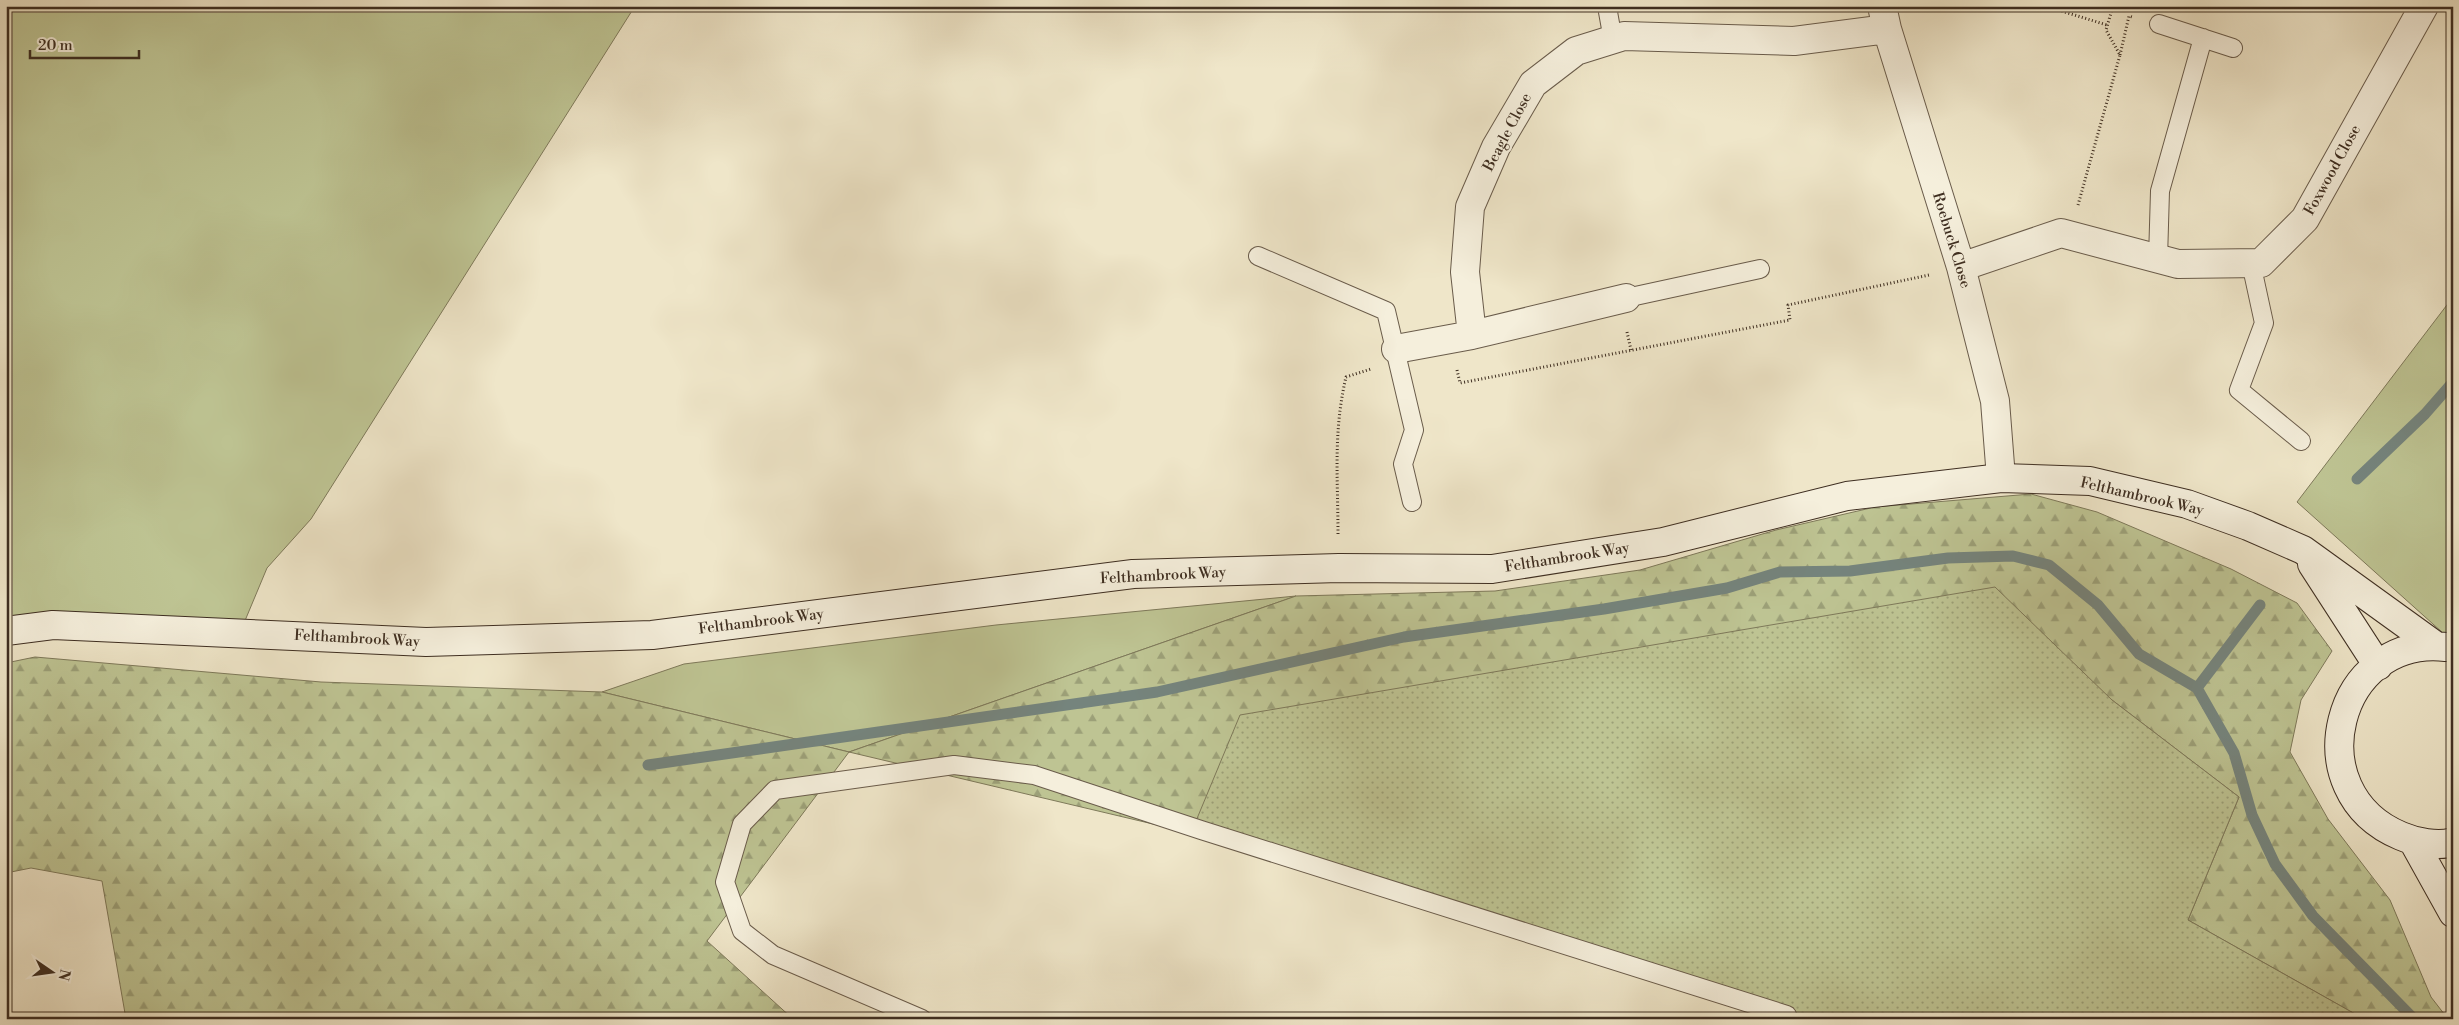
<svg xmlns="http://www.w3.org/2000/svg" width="2459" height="1025" viewBox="0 0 2459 1025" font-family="'Libre Bodoni',serif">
<defs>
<pattern id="forest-firs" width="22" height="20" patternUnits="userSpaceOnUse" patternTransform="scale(1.25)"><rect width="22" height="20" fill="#bec493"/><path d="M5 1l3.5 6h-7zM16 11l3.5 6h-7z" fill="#9ca078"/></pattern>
<pattern id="garden-dots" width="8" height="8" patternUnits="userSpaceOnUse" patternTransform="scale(1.25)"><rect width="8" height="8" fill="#bec493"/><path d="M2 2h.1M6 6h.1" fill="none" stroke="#9ca078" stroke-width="1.8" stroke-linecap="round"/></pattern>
</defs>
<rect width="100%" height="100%" fill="#efe6c9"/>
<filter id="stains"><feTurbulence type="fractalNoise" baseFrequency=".004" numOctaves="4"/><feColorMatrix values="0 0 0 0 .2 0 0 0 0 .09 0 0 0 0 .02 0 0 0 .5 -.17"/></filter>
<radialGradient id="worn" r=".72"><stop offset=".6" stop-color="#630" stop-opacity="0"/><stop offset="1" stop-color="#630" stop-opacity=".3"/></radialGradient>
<path fill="#bec493" stroke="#7e795a" d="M6,6H635L311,519L267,568L239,635L6,631Z
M2453,297V642L2297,502Z
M1296,596L849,752L602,692L684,664L996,625Z"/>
<path fill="url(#forest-firs)" stroke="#7e795a" d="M2031,494L2097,512L2231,569L2297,603L2332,651L2301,700L2290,752L2328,819L2390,900L2431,997L2448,1019H2364L2188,920L2239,797L2112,700L1191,833L849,752L707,941L793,1019H126L102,881L31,868L6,873V663L35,657L321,682L602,692L849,752L1296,596L1495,591L1640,570L1776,530L1875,507Z"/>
<path fill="url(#garden-dots)" stroke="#7e795a" d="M1995,587L2112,700L2239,797L2188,920L2364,1019H1807L1191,833L1240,715Z"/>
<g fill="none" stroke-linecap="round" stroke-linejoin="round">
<path stroke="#75847d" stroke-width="11" d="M2357,479L2425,414L2453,382
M2197,688L2234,753L2252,815L2275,864L2313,916L2414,1019
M648,765L1157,692L1404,637L1604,609L1727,588L1780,572L1850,571L1948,558L2013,556L2049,565L2098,605L2139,654L2197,688L2260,605"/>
<defs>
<path id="lane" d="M1610,6L1608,12L1613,40
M2159,24L2233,48
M1258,256L1386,311L1414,430L1403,464L1412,502
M2158,259L2160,191L2203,38
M2251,263L2264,323L2239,390L2301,441
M1626,298L1760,269
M922,1019L773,955L742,931L725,882L742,824L775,790L954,765L1034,775L1201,830L1787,1015"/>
<path id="street" d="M1882,6L1887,29L1961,267L1995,401L2001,478
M1961,267L2061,233L2178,264L2261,263L2305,219L2424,6
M1472,335L1626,298
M1396,349L1472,335L1465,272L1470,207L1496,147L1533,84L1576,51L1624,36L1794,41L1887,29"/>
<path id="secondary" d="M2312,564L2378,666
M6,631L53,625L426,642L652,635L1133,574L1339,568L1492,569L1663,542L1847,496L2001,478L2090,481L2187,504L2248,526L2303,550L2436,646
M2446,647C2336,634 2295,792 2401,836C2415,842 2438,847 2453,842
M2413,841L2453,913"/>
</defs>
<use href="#lane" stroke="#6a5c4b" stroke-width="20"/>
<use href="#street" stroke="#6a5c4b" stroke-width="30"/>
<use href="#secondary" stroke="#3e2e21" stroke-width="30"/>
<path stroke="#3e2e21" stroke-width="3" stroke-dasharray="1 2.5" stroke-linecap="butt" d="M2045,6L2107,25
M2120,55L2129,16L2132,17
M2078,205L2120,55L2106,30L2113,6
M1627,332L1631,350
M1457,370L1460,383L1790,320L1788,305L1929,275
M1338,534C1338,478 1333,433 1346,377L1371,369"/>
<use href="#lane" stroke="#f5efdc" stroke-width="18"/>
<use href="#street" stroke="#f5efdc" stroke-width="28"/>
<use href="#secondary" stroke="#f5efdc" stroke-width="28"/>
</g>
<g text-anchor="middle" stroke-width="4.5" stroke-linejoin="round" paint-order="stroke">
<g font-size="15" fill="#3e2e21" stroke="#f5efdc">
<text transform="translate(1507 132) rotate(-62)" y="5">Beagle Close</text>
<text transform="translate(2332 170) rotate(-61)" y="5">Foxwood Close</text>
<text transform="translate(1952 240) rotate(73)" y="5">Roebuck Close</text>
<text transform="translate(2142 496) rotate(13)" y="5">Felthambrook Way</text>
<text transform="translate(1567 557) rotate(-9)" y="5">Felthambrook Way</text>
<text transform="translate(1163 575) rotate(-3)" y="5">Felthambrook Way</text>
<text transform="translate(761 621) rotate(-7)" y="5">Felthambrook Way</text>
<text transform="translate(357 638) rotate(3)" y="5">Felthambrook Way</text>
</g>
</g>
<rect width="2459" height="1025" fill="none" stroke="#efe6c9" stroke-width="25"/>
<rect x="8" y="8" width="2444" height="1010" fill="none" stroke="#3e2e21" stroke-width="2.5"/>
<rect x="12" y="12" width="2434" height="1000" fill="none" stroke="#3e2e21"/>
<g transform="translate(52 972) rotate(103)" stroke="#f5efdc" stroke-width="4" paint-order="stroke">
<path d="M0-4L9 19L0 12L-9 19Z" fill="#3e2e21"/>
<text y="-8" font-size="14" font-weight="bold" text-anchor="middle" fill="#3e2e21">N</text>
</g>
<path d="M30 50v8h109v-8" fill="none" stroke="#3e2e21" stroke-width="2.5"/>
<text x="38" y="50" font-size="15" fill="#3e2e21" stroke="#f5efdc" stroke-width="4" paint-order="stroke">20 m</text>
<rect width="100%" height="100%" filter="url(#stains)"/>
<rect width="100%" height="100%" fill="url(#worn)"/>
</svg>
